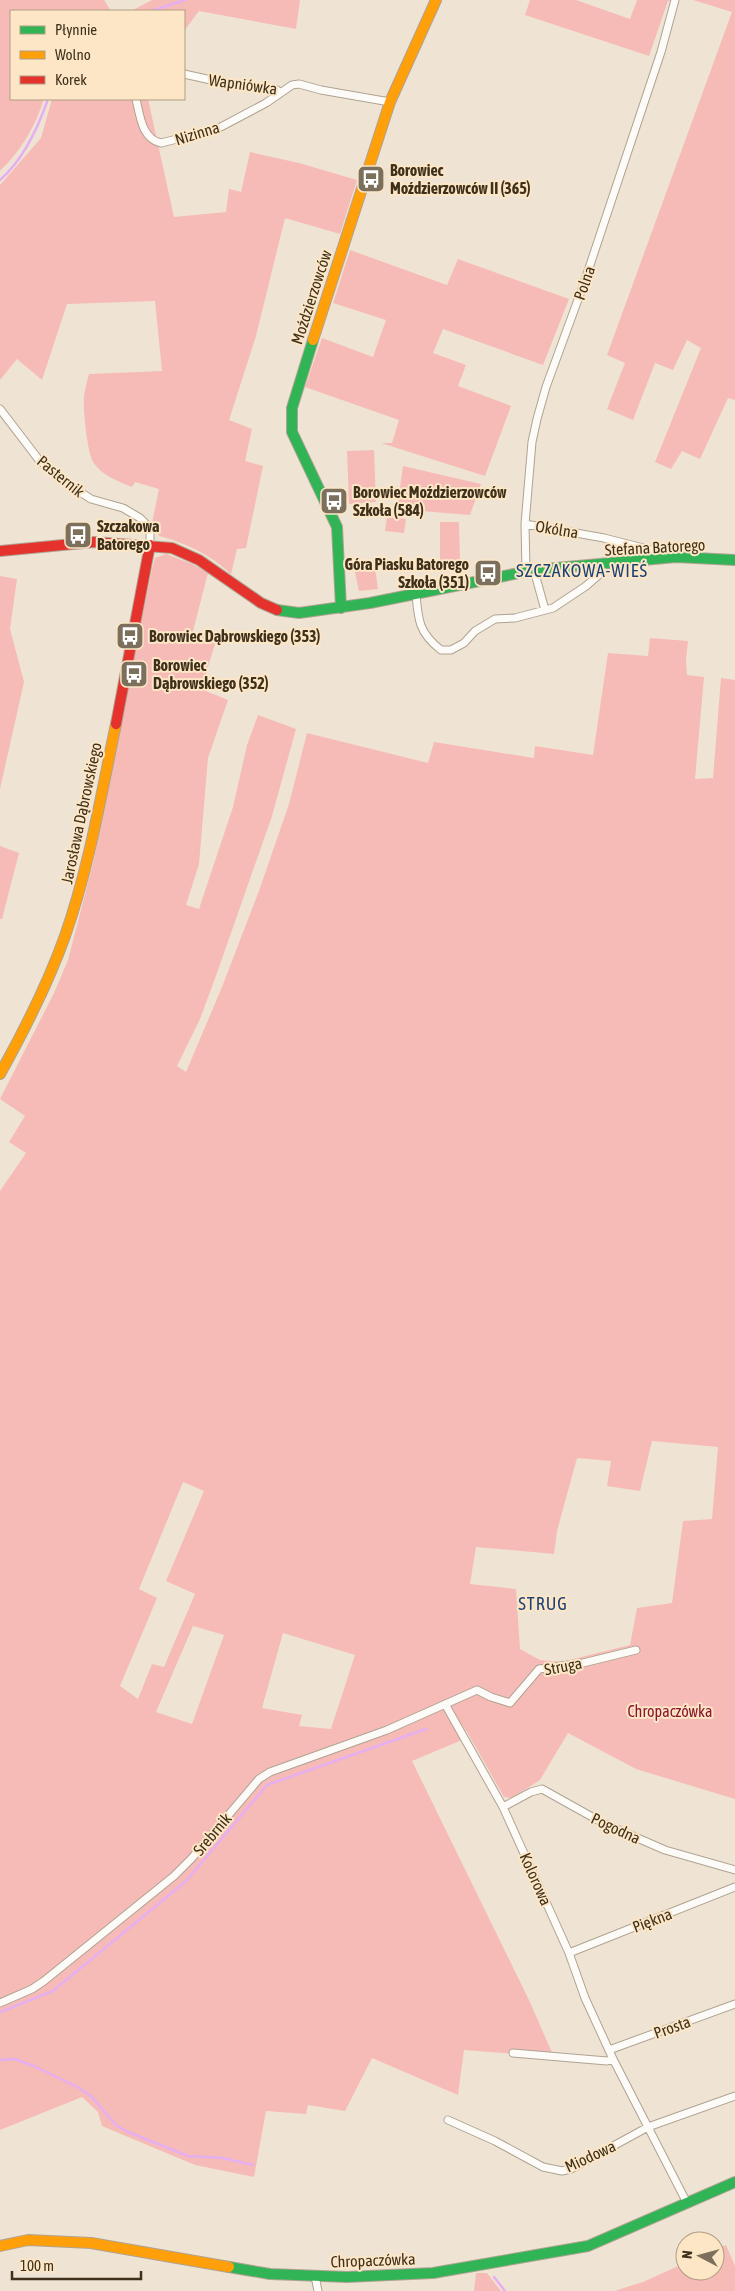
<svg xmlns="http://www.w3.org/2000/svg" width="735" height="2291" viewBox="0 0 735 2291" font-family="'Asap Condensed',sans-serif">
<rect width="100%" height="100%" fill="#efe4d3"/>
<path fill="#f6bbb6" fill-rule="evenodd" d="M0,0H104L111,11H11V99H44C35,127 21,151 0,171Z
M152,0H300L296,29L199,11L184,31V11H131Z
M530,0H576L630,19L637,0H676L668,1L649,56L525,15Z
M693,0H735V400L728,398L700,459L682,451L671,469L655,462L701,348L687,340L673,370L655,363L633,420L607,409L625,363L607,355L732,12Z
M52,99H148L174,217L226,212L229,189L241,192L250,152L299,163L357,180L340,234L285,218L256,336L229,420L252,429L245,461L263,466L246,548L237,549L231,574C211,555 186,543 159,536L152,523L159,489L135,482L132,487C119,482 101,475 93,462C87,451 83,410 84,397C85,389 87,381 89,374L162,371L155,301L67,304L42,380L17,359L0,380V185L41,138Z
M350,250L447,285L458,259L569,299L543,365L443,329L433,353L466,365L458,386L511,406L485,476L381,443H392L399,420L305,387L322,338L373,357L386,320L333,303Z
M374,450L376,502L349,504L347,451Z
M403,466L481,484L470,515L397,509Z
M387,517L406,519L404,533L385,531Z
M440,522H459L460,563H440Z
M166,554L192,564L208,573L193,631L216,641L201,689L228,700L208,758L199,864L186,905L199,909L233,807L247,745L258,715L296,729L272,816L217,973L200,1019L177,1066L186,1072L222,987L260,888L289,804L307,733L428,763L434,742L534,758L535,746L593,755L608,653L648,656L650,638L688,641L686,660L687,675L704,677L695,779L713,778L721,678L735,680V1799L636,1769L568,1733L540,1780L512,1798L504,1797L467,1732L455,1715L462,1740L412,1761L529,2000L554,2057L464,2050L458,2095L372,2058L345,2111L308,2105L306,2114L266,2111L254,2177L195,2165L102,2126L98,2112L82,2097L0,2130V1191L26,1153L9,1142L25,1116L0,1099L54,993L68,960L94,859L152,569L155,558ZM652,1441L718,1447L712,1519L683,1521L672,1603L637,1608L630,1645L561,1662L540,1660L520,1649L516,1589L470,1584L476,1547L554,1554L557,1531L577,1458L611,1461L607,1486L640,1491ZM183,1482L204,1491L166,1581L195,1594L164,1667L152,1664L138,1699L120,1686L157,1598L139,1589ZM193,1626L224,1635L192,1724L156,1712ZM283,1633L355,1655L331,1729L299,1726L302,1715L262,1708Z
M374,560L378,589L359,591L353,563Z
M0,576L17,579L10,629L24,682L0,789Z
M0,846L19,853L2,919H0Z
M726,2245L735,2266V2291H614L643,2282L685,2263V2271H715V2250Z
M476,2273H487L501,2291H474Z"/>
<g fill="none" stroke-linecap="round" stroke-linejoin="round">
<path stroke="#e6aff1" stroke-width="2.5" d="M151,11L185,0
M0,180C24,159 38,128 48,99
M0,2012L53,1991L186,1881L267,1785L426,1729
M0,2060L15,2059L34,2066L79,2088L91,2096L116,2125L128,2132L188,2156L223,2158L253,2165
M494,2277L505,2291"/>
<defs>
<path id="street" d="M184,74L220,82L277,90L280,93
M136,99C140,116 142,139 161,143L217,129L266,103L292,85L299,84L321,90L390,102
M0,409L39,460L77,490L91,499L123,508L140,518L148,526L150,532V545
M525,524L604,538L671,555
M534,570L545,610
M526,571L525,524L532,442L537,419L546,387L583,286L661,52L675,0
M416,594C418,620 419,633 441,650H451L464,643L475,631L495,619L515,618L553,608L586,586L602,572L603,564
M445,1704L503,1807L569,1953L585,1998L613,2059L687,2203
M503,1807L531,1792L542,1789L603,1823L665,1850L735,1870
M569,1953L735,1887
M0,2003L32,1989L44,1981L174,1876L192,1858L259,1779L270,1772L387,1730L477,1690L491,1697L510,1703L539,1669L583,1663L636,1650
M609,2050L735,2004
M513,2053L607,2061L613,2059
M448,2120L495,2141L543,2167L562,2171L571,2169L648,2127L735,2096
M315,2276L318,2291"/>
<path id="fast" d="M313,340L292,408V432L337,527L341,608
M277,610L299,613L370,603L534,570L676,557L735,560
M229,2267L270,2274L347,2277L433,2273L588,2246L735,2182"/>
<path id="slow" d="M313,340L390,102L436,0
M0,1074C25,1029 48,984 65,936C89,868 101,795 116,724
M0,2246L28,2240L91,2243L229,2267"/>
<path id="jam" d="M0,551L94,542L172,548L199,560L261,603L277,610
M116,724L150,545"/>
</defs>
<use href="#street" stroke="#afa392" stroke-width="9"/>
<use href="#fast" stroke="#afa392" stroke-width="12"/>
<use href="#slow" stroke="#afa392" stroke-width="12"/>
<use href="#jam" stroke="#afa392" stroke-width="12"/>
<use href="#street" stroke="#fdfbf8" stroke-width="7"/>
<use href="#fast" stroke="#30b455" stroke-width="10"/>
<use href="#slow" stroke="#ff9f0a" stroke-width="10"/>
<use href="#jam" stroke="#e5322d" stroke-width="10"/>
</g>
<defs>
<symbol id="bus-square" viewBox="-11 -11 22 22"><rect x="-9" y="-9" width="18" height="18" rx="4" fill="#7c6f5b" stroke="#fce6c6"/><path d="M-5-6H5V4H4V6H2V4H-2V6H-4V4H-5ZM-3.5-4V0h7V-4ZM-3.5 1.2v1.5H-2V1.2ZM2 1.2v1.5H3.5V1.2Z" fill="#fff"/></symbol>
</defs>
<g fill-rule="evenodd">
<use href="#bus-square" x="355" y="163" width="32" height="32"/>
<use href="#bus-square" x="318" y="485" width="32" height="32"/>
<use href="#bus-square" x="62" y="519" width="32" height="32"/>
<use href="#bus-square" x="472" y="557" width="32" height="32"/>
<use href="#bus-square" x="114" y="620" width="32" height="32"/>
<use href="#bus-square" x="118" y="658" width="32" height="32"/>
</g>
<g text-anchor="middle" stroke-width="4" stroke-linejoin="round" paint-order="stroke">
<g font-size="16" fill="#3e301a" stroke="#fce6c6">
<text transform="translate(243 84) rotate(8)" y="6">Wapniówka</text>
<text transform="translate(197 133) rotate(-17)" y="6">Nizinna</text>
<text transform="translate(584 283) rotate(-71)" y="6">Polna</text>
<text transform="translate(311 297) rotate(-72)" y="6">Moździerzowców</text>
<text transform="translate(61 476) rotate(39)" y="6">Pasternik</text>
<text transform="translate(557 529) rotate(9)" y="6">Okólna</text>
<text transform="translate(655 547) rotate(-3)" y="6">Stefana Batorego</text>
<text transform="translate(81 813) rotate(-78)" y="6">Jarosława Dąbrowskiego</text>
<text transform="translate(563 1666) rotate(-11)" y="6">Struga</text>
<text transform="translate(616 1828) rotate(25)" y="6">Pogodna</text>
<text transform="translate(212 1834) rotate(-50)" y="6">Srebrnik</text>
<text transform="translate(536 1879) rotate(66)" y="6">Kolorowa</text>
<text transform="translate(652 1920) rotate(-21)" y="6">Piękna</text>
<text transform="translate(672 2027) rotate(-20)" y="6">Prosta</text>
<text transform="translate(590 2156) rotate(-25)" y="6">Miodowa</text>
<text transform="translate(373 2260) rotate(-2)" y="6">Chropaczówka</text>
</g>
<g font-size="16" font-weight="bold" fill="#3e301a" stroke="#fce6c6" text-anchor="start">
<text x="390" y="176">Borowiec<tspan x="390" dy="18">Moździerzowców II (365)</tspan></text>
<text x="353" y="498">Borowiec Moździerzowców<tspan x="353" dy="18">Szkoła (584)</tspan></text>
<text x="97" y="532">Szczakowa<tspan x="97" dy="18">Batorego</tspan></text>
<text x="469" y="570" text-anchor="end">Góra Piasku Batorego<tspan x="469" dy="18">Szkoła (351)</tspan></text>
<text x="149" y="642">Borowiec Dąbrowskiego (353)</text>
<text x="153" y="671">Borowiec<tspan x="153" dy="18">Dąbrowskiego (352)</tspan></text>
</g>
<g font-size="16" fill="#8b142d" stroke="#fce6c6">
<text x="670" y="1717">Chropaczówka</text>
</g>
<g font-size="18" letter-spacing="1" fill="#1a4276" stroke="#fce6c6">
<text x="582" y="577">SZCZAKOWA-WIEŚ</text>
<text x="543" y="1610">STRUG</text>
</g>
</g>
<rect x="10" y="10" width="175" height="90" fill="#fce6c6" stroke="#b09d81"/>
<rect x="20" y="26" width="25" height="8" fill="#30b455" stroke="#b09d81"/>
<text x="55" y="35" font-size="15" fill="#3e301a">Płynnie</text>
<rect x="20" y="51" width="25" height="8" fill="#ff9f0a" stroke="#b09d81"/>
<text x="55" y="60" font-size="15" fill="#3e301a">Wolno</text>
<rect x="20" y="76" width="25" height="8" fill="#e5322d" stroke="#b09d81"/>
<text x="55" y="85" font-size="15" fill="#3e301a">Korek</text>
<g transform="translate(700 2256) rotate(276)"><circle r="24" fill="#fce6c6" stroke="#b09d81"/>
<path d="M0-4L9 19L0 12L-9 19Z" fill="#7c6f5b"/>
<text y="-8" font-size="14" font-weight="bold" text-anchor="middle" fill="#3e301a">N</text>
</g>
<path d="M12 2271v8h129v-8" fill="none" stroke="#3e301a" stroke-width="2.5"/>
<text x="20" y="2271" font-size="15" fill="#3e301a" stroke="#fce6c6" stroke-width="4" paint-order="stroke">100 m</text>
</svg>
